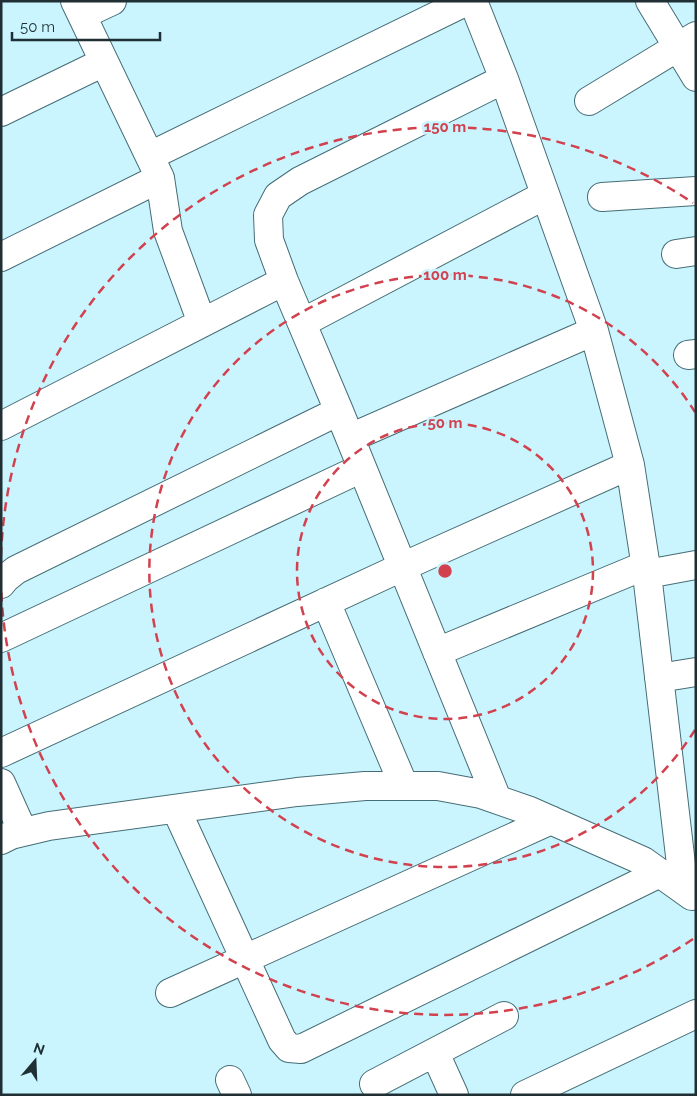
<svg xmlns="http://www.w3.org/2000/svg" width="697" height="1096" viewBox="0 0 697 1096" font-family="Raleway,sans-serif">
<rect width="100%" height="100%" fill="#caf5ff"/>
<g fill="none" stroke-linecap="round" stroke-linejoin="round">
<defs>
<path id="minor" d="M75,1L160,178L168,231L202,323
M473,1L504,79L594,331L630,465L647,574L684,890
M650,1L696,77
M82,15L112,1
M589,101L696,36
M1,112L104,62
M150,156L467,1
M602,197L696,191
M676,254L696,251
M1,257L160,178
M302,323L545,195
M688,355L696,354
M1,426L284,281
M350,438L594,331
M647,574L696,565
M1,584L6,578L16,570L339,411
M326,602L404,786
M1,638L362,468
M437,652L646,565
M659,678L696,672
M1,753L402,567L630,465
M1,783L23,832
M497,799L339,411L284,281L269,240L268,215L278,196L300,181L504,79
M176,809L282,1040L289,1048L301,1049L660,873
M1,840L11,835L49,826L297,792L365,786H438L481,794L530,811L643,861L692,896
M170,993L551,820
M435,1053L454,1095
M230,1080L237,1095
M374,1084L504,1016
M525,1095L696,1014"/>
</defs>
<use href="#minor" stroke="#466d75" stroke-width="30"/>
<use href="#minor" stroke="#fff" stroke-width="28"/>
</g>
<g fill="none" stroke="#d1414e" stroke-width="2.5" stroke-dasharray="9 6">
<circle cx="445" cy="571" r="148"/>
<path d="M695 730A296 296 0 1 1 695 412"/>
<path d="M693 939A444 444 0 0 1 1 586M1 556A444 444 0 0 1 693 203"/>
</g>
<circle cx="445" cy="571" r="8" fill="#d1414e" stroke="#caf5ff" stroke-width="2.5"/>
<g font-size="15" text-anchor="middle" font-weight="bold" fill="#d1414e" stroke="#caf5ff" stroke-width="5" stroke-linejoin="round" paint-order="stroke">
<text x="445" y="132">150 m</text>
<text x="445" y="280">100 m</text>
<text x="445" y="428">50 m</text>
</g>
<rect width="697" height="1096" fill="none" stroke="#1f2f33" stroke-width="5"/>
<g transform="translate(35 1061) rotate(19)" stroke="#caf5ff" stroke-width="4" paint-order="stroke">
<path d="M0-4L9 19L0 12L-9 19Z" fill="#1f2f33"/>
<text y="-8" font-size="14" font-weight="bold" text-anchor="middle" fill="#1f2f33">N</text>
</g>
<path d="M12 32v8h148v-8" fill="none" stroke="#1f2f33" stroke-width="2.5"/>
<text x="20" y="32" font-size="15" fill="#1f2f33" stroke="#caf5ff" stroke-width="4" paint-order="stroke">50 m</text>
</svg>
